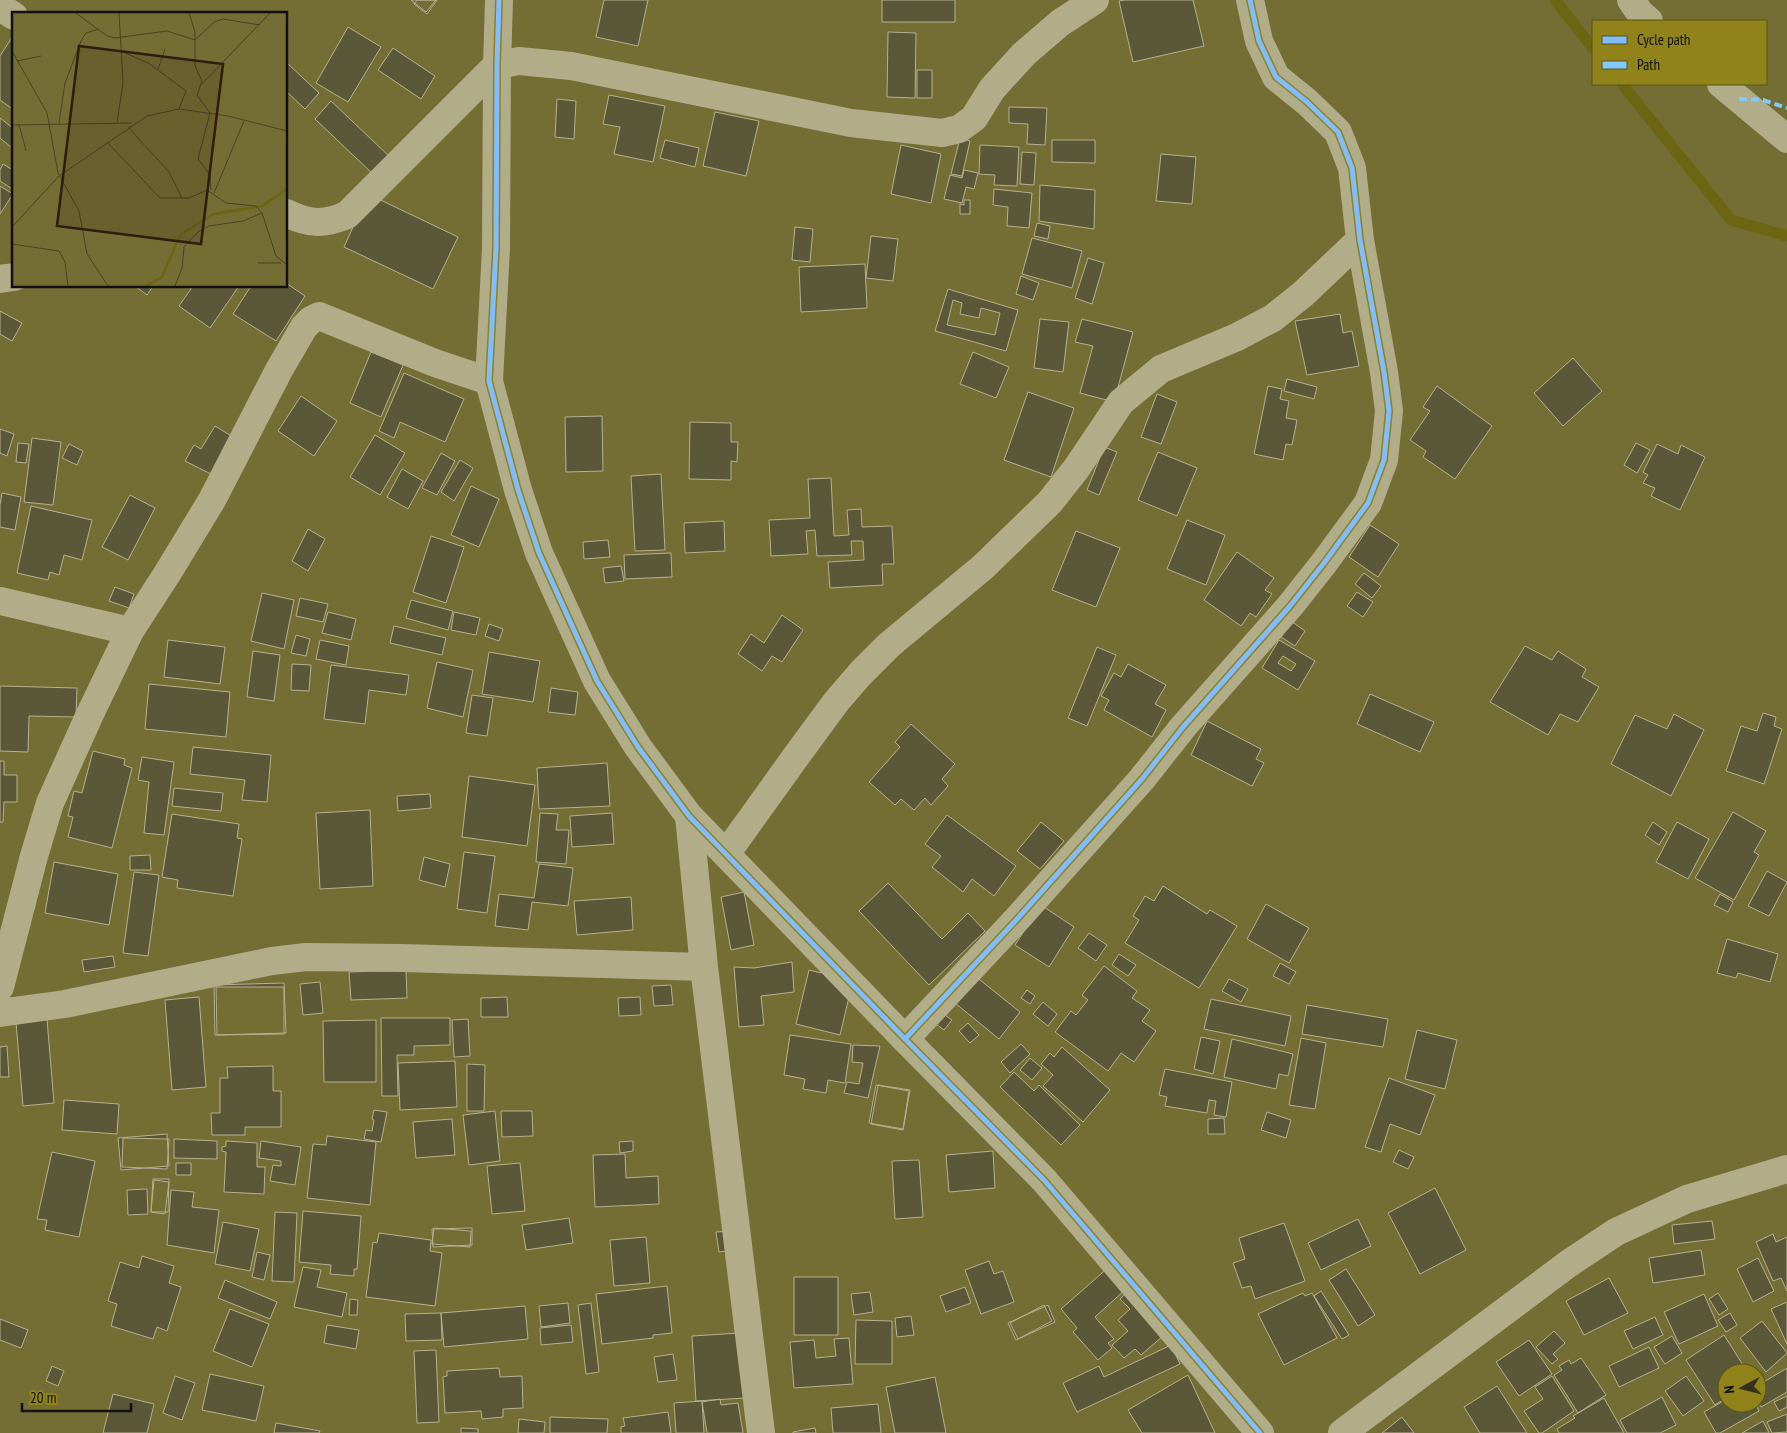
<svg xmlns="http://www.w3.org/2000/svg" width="1787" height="1433" viewBox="0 0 1787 1433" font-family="'PT Sans Narrow',sans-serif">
<rect width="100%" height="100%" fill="#746d34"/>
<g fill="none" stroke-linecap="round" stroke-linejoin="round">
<path stroke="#6e6513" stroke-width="11" d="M1555,0L1593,48
M1622,84L1731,220L1787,236"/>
</g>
<path fill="#5b5739" stroke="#b6b290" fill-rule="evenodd" d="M411,0H436L426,12Z
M417,0H437L427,14L414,4Z
M604,0H648L638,46L596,37Z
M882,0H955V22H882Z
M1125,0H1193L1204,46L1133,62L1119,1Z
M348,27L381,47L348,102L316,83Z
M888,32L916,33L915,98L887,97Z
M13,36L14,37V110L0,100V56Z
M393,48L435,76L421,99L378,70Z
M287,63L319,93L305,109L286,91Z
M917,70H932V98H917Z
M609,95L665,106L653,162L614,154L620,127L603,124Z
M557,99L576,101L574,139L555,137Z
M331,101L392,159L375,176L315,119Z
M1009,107L1047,108L1045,145L1027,144L1028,124L1009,123Z
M715,112L759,121L746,176L703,166Z
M0,118L14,129V146L12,148L0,138Z
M960,138L970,141L962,176L951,174Z
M665,140L699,148L695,167L660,158Z
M1052,140H1095V163L1052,162Z
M901,145L941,154L931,203L891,194Z
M980,145L1019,147L1017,186L994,185L995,175L979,174Z
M1022,152L1036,153L1034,185L1020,184Z
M1161,154L1196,157L1192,204L1156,201Z
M3,164L14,171V190L0,181V170Z
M964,170L978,173L974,189L966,187L962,203L944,199L950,175L962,178Z
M1040,185L1095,190L1094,229L1039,221Z
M0,186L13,194L0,214Z
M994,189L1032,193L1029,228L1007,226L1008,207L993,205Z
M368,194L458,237L433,289L344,247Z
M964,200H970V214H960V204L964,205Z
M1037,223L1050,226L1048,239L1034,236Z
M795,227L813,229L810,262L792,260Z
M871,236L898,239L893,281L866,278Z
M1032,238L1082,251L1072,288L1022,274Z
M1088,258L1104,263L1092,304L1075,298Z
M865,264L867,308L801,312L799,267Z
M1021,276L1039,283L1033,300L1016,294Z
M286,283L305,296L276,341L233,314L251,286H286Z
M135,286H153L147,295Z
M193,286H239L210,328L179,306Z
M948,289L1018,310L1006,351L935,331ZM953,300L962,303L960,314L979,318L981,308L1000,313L995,335L947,325Z
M0,311L22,323L12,341L0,334Z
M1340,314L1343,333L1352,331L1359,366L1307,375L1295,321Z
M1040,319L1069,322L1063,372L1034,368Z
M1082,319L1133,332L1114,402L1080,393L1093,346L1075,342Z
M371,352L403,365L381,417L350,403Z
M973,352L1009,367L996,398L960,384Z
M1573,358L1602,391L1563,426L1534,393Z
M404,373L464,399L445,442L400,422L394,438L379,431Z
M1287,379L1317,387L1314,399L1284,391Z
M1268,386L1282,389L1280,399L1289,401L1286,418L1297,420L1292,445L1286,444L1283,460L1254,454Z
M1437,386L1492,426L1455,479L1423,457L1426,451L1410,440L1430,411L1423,407Z
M1028,392L1074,408L1051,477L1004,460Z
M1157,394L1177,402L1161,444L1141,437Z
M301,396L337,421L314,456L278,431Z
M602,416L603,471L566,472L565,417Z
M690,422L731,423V442H738L737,462L731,461V480L689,479Z
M215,426L233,437L211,474L185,461L194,445L201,449Z
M0,429L14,434L7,456L0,453Z
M375,435L405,453L380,495L350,477Z
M32,438L61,442L53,505L24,502Z
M18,443L29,444L26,463L16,462Z
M1636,443L1650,450L1637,473L1624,465Z
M69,444L83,451L77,465L62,458Z
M1657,444L1678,454L1681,445L1705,457L1680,510L1651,496L1655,488L1643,483L1648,475L1643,472Z
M1104,447L1117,452L1099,495L1087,490Z
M1158,452L1197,468L1177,516L1138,500Z
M441,453L455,461L437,495L422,488Z
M460,460L473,468L454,501L441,492Z
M402,469L423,481L408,509L387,497Z
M661,474L665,550L635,551L631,476Z
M831,478L834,536L849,535L847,510L861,509L862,527L892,526L894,564H882L883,585L830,588L828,562L864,560L863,541H851L852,555L817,556L815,530L806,531L808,554L771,556L769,520L810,518L808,479Z
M471,486L499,499L479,547L451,535Z
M2,493L21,497L15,530L0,527V505Z
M130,495L155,508L128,560L102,547Z
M31,506L92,520L82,560L64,555L59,575L50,572L48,580L17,573Z
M1187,520L1225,535L1206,585L1167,569Z
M724,521L725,551L685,553L684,523Z
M1370,525L1399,544L1378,577L1349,557Z
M308,529L325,539L308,571L292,561Z
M1076,531L1120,548L1096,607L1052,590Z
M431,536L464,547L446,603L413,592Z
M608,540L610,557L584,559L583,542Z
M1237,552L1274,578L1265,590L1272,594L1256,617L1250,613L1241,626L1204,600Z
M671,553L672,577L625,579L624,555Z
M621,566L624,581L605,583L603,568Z
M1364,573L1381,586L1372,598L1355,584Z
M115,587L134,594L129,608L109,601Z
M1357,592L1373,602L1363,617L1347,606Z
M262,593L294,600L284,649L251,641Z
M300,598L328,604L323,622L296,616Z
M411,600L453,611L448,630L406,618Z
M328,612L356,619L351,640L322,633Z
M454,612L480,618L476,635L451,630Z
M782,615L803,630L782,662L772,656L762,671L738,654L751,634L764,643Z
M1291,621L1305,631L1295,646L1281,637Z
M489,624L503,629L499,641L485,636Z
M394,626L446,638L442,655L390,643Z
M296,635L310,639L306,656L291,653Z
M168,640L225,647L220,684L164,677Z
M320,640L349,646L346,665L316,659Z
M1279,640L1315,661L1298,690L1262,668ZM1283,656L1296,664L1291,671L1278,663Z
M1525,646L1552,660L1558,651L1586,669L1582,677L1599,687L1578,722L1560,714L1548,735L1490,702Z
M1097,647L1116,655L1087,726L1068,718Z
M253,651L280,655L274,701L247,697Z
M489,652L540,661L533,702L482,694Z
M437,662L473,670L463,717L427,708Z
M292,664L311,665L309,691L291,690Z
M1128,664L1166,685L1155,704L1166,710L1152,737L1104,710L1109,700L1101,696L1114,673L1121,677Z
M331,665L409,675L406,695L369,690L365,724L324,719Z
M149,684L230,692L226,737L145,729Z
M0,686L77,688L76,717L29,716L28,752L0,751Z
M551,688L578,692L575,715L548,712Z
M1370,694L1434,722L1420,752L1357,724Z
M472,695L493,698L487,736L466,733Z
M1763,713L1776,717L1774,726L1782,729L1764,784L1726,771L1741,726L1757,731Z
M1674,714L1704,730L1671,796L1611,764L1635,715L1667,729Z
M1207,721L1261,749L1256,759L1264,763L1252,786L1191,755Z
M911,724L955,764L942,779L948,786L931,805L925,798L914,810L901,799L895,805L869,782L900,747L895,742Z
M193,747L271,755L267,802L242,800L245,780L190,774Z
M93,751L125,759L124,765L132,768L112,848L68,837L73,817L68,816L74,791L82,793Z
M142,757L174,762L164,835L144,833L149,782L138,780Z
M0,761H4V775H17V802H4L3,822H0Z
M607,763L610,806L539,809L537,768Z
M469,776L535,785L527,846L462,837Z
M174,788L223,793L221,811L172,806Z
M430,794L431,808L398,811L397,796Z
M370,810L373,886L320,889L316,813Z
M1733,812L1766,831L1754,852L1759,855L1734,900L1695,878Z
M540,813L558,814L556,830H569L566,864L536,862Z
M612,813L614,844L572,847L570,816Z
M172,814L239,824L237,838L242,839L233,896L177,888L178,880L162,877Z
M947,815L1016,866L994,896L972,879L963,892L932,867L941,856L925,844Z
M1041,822L1064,841L1040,869L1017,851Z
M1653,822L1667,832L1659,845L1645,835Z
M1677,822L1709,839L1688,879L1656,862Z
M464,852L495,856L487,913L457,909Z
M150,855L151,870H130V856Z
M424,857L450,864L445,887L419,880Z
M54,862L118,874L109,925L45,913Z
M539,864L573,868L568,906L532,902L528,930L495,926L499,894L534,898Z
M1767,871L1787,882L1769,916L1748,906Z
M134,872L159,875L148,956L123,953Z
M888,883L942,939L968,913L985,931L929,985L859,911Z
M1163,886L1207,914L1210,910L1237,926L1199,988L1125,943L1139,920L1133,916L1145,896L1154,901Z
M744,892L754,945L731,950L721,897Z
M1720,894L1733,902L1728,912L1714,905Z
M631,897L633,930L577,935L574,901Z
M1266,904L1309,928L1289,963L1247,939Z
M1041,905L1074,927L1049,967L1015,945Z
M1089,933L1107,945L1096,961L1078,948Z
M1727,939L1778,954L1770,982L1738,973L1736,978L1717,973Z
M1119,954L1136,965L1128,976L1112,965Z
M113,956L115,967L84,972L82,960Z
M792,962L794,992L761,996L764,1025L739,1027L734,967L754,968Z
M1280,963L1296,972L1289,984L1273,976Z
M823,964L855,972L840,1035L796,1024L809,970L821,973Z
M1104,966L1137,991L1132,998L1150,1010L1142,1021L1156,1031L1134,1062L1121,1053L1108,1071L1055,1032L1071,1011L1076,1015L1088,1000L1082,995Z
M406,970L407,998L351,1000L349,972Z
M970,972L1020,1012L999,1039L949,998Z
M1229,979L1248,989L1241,1002L1222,991Z
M320,982L323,1013L303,1015L300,984Z
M284,983L286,1033L215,1035L214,985Z
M671,985L673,1005L654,1006L652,986Z
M216,987H284V1034L217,1035Z
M1027,990L1035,996L1030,1004L1021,998Z
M199,997L206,1087L172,1090L165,1000Z
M507,997L508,1017H481V998Z
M640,997L641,1015L619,1016L618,998Z
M1211,999L1291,1016L1285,1046L1204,1029Z
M1043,1002L1057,1014L1048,1026L1033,1014Z
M1307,1005L1388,1019L1383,1047L1302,1034Z
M939,1011L952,1020L944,1030L932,1021Z
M381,1018H450V1045L414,1046V1055H397L398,1096H382Z
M47,1019L54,1103L23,1106L16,1022Z
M468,1019L470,1056L454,1057L452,1020Z
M376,1020V1082H324L323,1021Z
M968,1023L979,1035L970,1043L959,1031Z
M1417,1030L1457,1040L1445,1089L1405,1079Z
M790,1035L851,1044L845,1083L828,1080L826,1093L803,1089L805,1079L784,1075Z
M1201,1037L1220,1041L1213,1074L1194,1069Z
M1301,1038L1326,1043L1315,1109L1289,1105Z
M1232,1039L1293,1054L1288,1076L1279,1074L1276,1089L1224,1077Z
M1021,1044L1030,1054L1010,1073L1001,1062Z
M853,1045L880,1046L868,1098L844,1093L847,1082L859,1084L863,1063L852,1062Z
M7,1046L9,1077H0V1047Z
M1062,1047L1110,1090L1083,1122L1043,1086L1053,1075L1041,1064L1050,1053L1054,1057Z
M1030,1058L1042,1068L1032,1080L1020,1070Z
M455,1061L457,1107L400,1110L398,1063Z
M467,1064L485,1065L484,1111H467Z
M273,1066V1091H281V1127H245V1135H212L211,1113H220V1078H228L227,1067Z
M1165,1069L1232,1082L1226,1117L1214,1115L1216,1101L1209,1100L1207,1113L1165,1106L1167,1097L1159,1095Z
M1014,1072L1034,1091L1039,1085L1080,1125L1061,1145L1000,1087Z
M1389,1078L1435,1095L1420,1135L1390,1124L1381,1152L1365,1147Z
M876,1085L909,1091L903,1129L869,1123Z
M878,1085L910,1090L903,1130L871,1124Z
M64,1100L119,1104L117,1134L62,1130Z
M374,1110L387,1112L381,1142L364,1139L366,1130L372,1131L374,1120L372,1119Z
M495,1111L500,1161L469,1165L463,1115Z
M501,1111H532L533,1136L502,1137Z
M1267,1112L1291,1120L1286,1138L1261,1130Z
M1224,1118L1225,1134H1208V1119Z
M452,1119L455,1155L416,1158L413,1122Z
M167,1134L169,1166L121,1170L118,1138Z
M327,1136L376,1142L370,1205L307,1198L313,1144L326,1145Z
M123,1138L169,1139L167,1169L122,1167Z
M174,1139L217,1141V1159L174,1158Z
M226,1141L257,1143V1167H265L264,1194L224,1192L226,1152L222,1151V1147L226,1146Z
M261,1141L301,1147L295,1185L270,1181L273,1165L281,1166V1161L259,1158Z
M633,1141V1151L620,1153L619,1142Z
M1399,1150L1414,1157L1408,1169L1393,1162Z
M993,1151L995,1188L949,1192L946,1155Z
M52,1152L95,1161L79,1237L45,1230L47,1220L37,1219Z
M625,1154L626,1178L658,1176L659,1204L595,1207L593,1155Z
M919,1160L923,1217L895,1219L892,1161Z
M176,1163H191V1175H176Z
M520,1163L525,1211L492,1214L487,1166Z
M153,1179H169L168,1212H151Z
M154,1180L169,1182L165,1214L151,1212Z
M1435,1188L1466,1250L1420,1274L1388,1213Z
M147,1189L148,1214L128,1215L127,1190Z
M171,1190L194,1192L192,1207L219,1210L214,1253L167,1245Z
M303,1211L361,1216L357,1269H354V1276L330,1274L331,1265L299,1262Z
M275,1212L297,1213L294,1282L272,1281Z
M569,1218L573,1243L526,1250L522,1225Z
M1358,1219L1371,1246L1321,1270L1308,1243Z
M1712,1221L1715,1239L1674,1244L1672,1225Z
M223,1222L259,1229L250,1271L215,1264Z
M1284,1223L1305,1281L1255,1299L1251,1286L1242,1288L1233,1263L1245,1259L1239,1238Z
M434,1228L471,1231L470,1247L432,1244Z
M472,1228V1245L433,1247L432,1229Z
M733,1231L736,1250L719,1252L716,1232Z
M379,1233L431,1240L430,1251L442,1253L435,1306L366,1297L373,1242L377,1243Z
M1773,1234L1776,1242L1787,1237V1291L1781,1278L1773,1281L1756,1242Z
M646,1237L650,1283L614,1286L610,1240Z
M1701,1250L1705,1275L1653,1283L1649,1258Z
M257,1252L270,1255L264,1280L252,1277Z
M142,1256L174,1266L169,1283L181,1287L167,1331L157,1327L153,1339L111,1326L117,1304L108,1301L120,1262L139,1268Z
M1758,1258L1774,1291L1753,1302L1737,1269Z
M1118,1259L1136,1280L1095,1317L1114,1339L1108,1343L1112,1348L1098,1360L1073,1332L1077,1328L1061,1309Z
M989,1261L994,1274L1003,1271L1014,1302L981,1314L965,1270Z
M303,1267L321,1270L317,1287L347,1293L342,1317L294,1307Z
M1346,1269L1375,1315L1358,1326L1329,1280Z
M794,1277H838V1335H794Z
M1609,1278L1628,1313L1584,1335L1566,1301Z
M225,1280L277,1302L270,1319L218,1298Z
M1139,1281L1177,1324L1141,1355L1135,1349L1124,1358L1112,1345L1128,1331L1118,1320L1130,1309L1120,1299Z
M667,1286L672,1333L653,1335V1338L602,1344L596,1294Z
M965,1287L971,1303L946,1312L940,1296Z
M1321,1291L1349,1335L1342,1339L1314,1296Z
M870,1292L873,1312L854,1315L851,1294Z
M1303,1293L1305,1296L1312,1293L1337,1338L1284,1365L1258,1314Z
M1718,1293L1728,1309L1719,1315L1709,1299Z
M1704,1294L1718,1326L1679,1344L1664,1312Z
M350,1299L358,1300L357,1315H349Z
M1787,1302V1344L1771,1309Z
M568,1303L570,1323L541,1327L539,1306Z
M591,1303L599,1372L586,1374L578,1305Z
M1044,1305L1052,1321L1018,1339L1010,1323Z
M1048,1305L1055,1322L1016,1340L1008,1323Z
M525,1306L528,1339L444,1347L441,1313Z
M230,1309L269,1324L252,1367L213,1351Z
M441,1313L442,1340L406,1341L405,1314Z
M1730,1313L1737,1325L1726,1332L1718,1320Z
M911,1316L914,1335L897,1337L895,1318Z
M1655,1317L1663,1335L1633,1349L1624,1331Z
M0,1319L28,1330L21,1348L0,1340Z
M856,1320L892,1321V1364H855Z
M1762,1321L1787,1353L1766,1372L1740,1338Z
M327,1325L359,1330L356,1349L324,1343Z
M571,1325L573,1342L541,1345L540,1328Z
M1554,1331L1565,1343L1553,1354L1558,1359L1552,1364L1536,1347Z
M740,1333L745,1398L696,1401L692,1336Z
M1724,1335L1748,1373H1727V1397L1715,1405L1686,1360Z
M1672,1336L1682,1353L1665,1364L1654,1347Z
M849,1338L853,1384L794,1388L790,1342L814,1340L816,1358L836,1356L834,1339Z
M1529,1340L1552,1374L1519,1396L1496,1362Z
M1171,1345L1180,1364L1077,1412L1063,1383L1099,1366L1104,1377Z
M1649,1347L1659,1368L1619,1387L1609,1366Z
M436,1350L439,1422L417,1423L414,1351Z
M673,1354L677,1380L658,1382L654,1357Z
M1581,1358L1606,1395L1578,1413L1554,1375L1562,1370L1559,1366L1569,1360L1571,1364Z
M52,1366L64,1371L58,1386L46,1381Z
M499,1368L500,1377L522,1376L523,1408L503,1409V1417L482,1419L481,1411L445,1413L443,1377L447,1376V1371Z
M1787,1368V1392L1761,1407L1757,1400V1386Z
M210,1374L264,1386L256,1421L202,1410Z
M1188,1375L1215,1433H1142L1128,1410Z
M175,1376L195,1383L182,1420L163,1413Z
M1552,1376L1574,1411L1542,1433H1539L1524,1411L1543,1399L1535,1387Z
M1686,1376L1704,1401L1683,1416L1665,1391Z
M935,1377L946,1433H895L886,1387Z
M1497,1386L1527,1433H1480L1464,1407Z
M113,1394L154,1404L147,1433H103Z
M1787,1396V1407L1779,1411L1774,1402Z
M1662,1397L1676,1425L1660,1433H1627L1620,1420Z
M1604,1398L1624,1433H1559L1557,1429L1575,1418L1573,1416Z
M720,1399L721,1405L738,1403L743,1433H707L702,1402Z
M1727,1399V1403H1755L1759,1411L1720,1433H1716L1704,1412Z
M702,1401L704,1433H676L674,1403Z
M878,1404L881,1433H833L831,1408Z
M668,1412L671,1433H621V1427L625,1426L623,1418Z
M1787,1414V1432L1772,1433L1767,1422Z
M550,1417L608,1419L607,1433H550Z
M1402,1417L1414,1433H1382Z
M519,1419L545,1422L544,1433H518Z
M1763,1421L1769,1433H1742Z
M276,1423L320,1431L319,1433H274Z
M461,1428L478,1429V1433H461Z
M815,1428L816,1433H793V1432Z"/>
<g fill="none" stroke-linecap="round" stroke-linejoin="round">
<path stroke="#b0ad88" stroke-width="28" d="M1631,0L1640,13L1649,21
M0,7L14,16
M1721,84L1787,139
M286,213C309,224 323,225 347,215L497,65L519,61L571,66L851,123L942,133L959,129L974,118L992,89L1024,54L1060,23L1095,0
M0,279L14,277
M0,601L130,631
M689,816L704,967L761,1433
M726,854L797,755L836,702L860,674L889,645L983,567L1050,502L1076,469L1121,402L1161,369L1237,337L1273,318L1303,294L1360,240
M0,987L34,856L50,803L90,714L130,631L167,574L212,500L279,370L304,327L311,320L319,316L435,363L489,381
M0,1013L65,1004L272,961L306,957L402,958L704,967
M905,1039L1018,918L1142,779L1183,727L1290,606L1324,563L1368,503L1384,460L1389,411L1384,372L1360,240L1352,168L1338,132L1307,102L1276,77L1259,41L1250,0
M1342,1433L1568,1264L1616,1232L1687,1199L1787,1169"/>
<path stroke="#b0ad88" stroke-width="28" d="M499,0L497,65L496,248L489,381L518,490L539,553L597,681L638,747L689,816L905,1039L1044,1180L1260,1433"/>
<path stroke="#80caff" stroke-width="4" stroke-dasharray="8 4" stroke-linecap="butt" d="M1739,99L1763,100L1787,108"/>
<defs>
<path id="cycleway" d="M499,0L497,65L496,248L489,381L518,490L539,553L597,681L638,747L689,816L905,1039L1044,1180L1260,1433
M905,1039L1018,918L1142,779L1183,727L1290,606L1324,563L1368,503L1384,460L1389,411L1384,372L1360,240L1352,168L1338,132L1307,102L1276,77L1259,41L1250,0"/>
</defs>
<use href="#cycleway" stroke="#8f8319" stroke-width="8"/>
<use href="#cycleway" stroke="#80bcff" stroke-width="5"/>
</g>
<g transform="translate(12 12)">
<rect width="275" height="275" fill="#746d34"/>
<path fill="none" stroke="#6e6513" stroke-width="2.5" d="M133,274L150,265L168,223L202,202L250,194L275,177"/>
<path fill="none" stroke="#494525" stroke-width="1" d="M64,1L95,24L103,26L155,19L183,28L202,10L211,7L248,13M177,1L183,20V54L190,69L185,83L198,101L186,147L198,163L199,178M0,39L35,101L46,161L67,199L75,242L96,274M109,39L138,52L174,79L167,97M5,49L29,44M146,57L153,37M190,72L258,1M47,111L53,71L69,29L74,21L87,17M105,111L111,71L107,1M7,112L14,139M0,113L120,111M116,115L157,160L170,186M95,130L148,186H177L195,178L214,191L244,194L250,201L264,244L275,253M202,181L232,109M0,215L47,164L135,104L167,97L216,104L275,119M0,232L47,239L53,250L56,274M246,251H269M163,274L170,256L172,235L186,220L197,214L231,209L250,201"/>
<path fill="#311c10" fill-opacity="0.15" stroke="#311c10" stroke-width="2.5" d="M67,34L211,52L189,232L45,214Z"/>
<rect width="275" height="275" fill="none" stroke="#111" stroke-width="2.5"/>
</g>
<rect x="1592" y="20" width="175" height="65" fill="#8f8319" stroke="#5d5516"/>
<rect x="1602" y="36" width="25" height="8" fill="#80bcff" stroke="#5d5516"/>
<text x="1637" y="45" font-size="15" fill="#111111">Cycle path</text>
<rect x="1602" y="61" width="25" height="8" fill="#80caff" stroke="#5d5516"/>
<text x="1637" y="70" font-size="15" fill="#111111">Path</text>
<g transform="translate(1742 1388) rotate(263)"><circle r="24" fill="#8f8319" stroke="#5d5516"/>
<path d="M0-4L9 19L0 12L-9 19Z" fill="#34311d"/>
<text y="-8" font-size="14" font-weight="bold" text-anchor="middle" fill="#111111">N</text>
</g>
<path d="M22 1403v8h109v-8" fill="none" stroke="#111111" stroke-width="2.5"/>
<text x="30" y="1403" font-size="15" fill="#111111" stroke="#8f8319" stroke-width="4" paint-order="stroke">20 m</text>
</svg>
